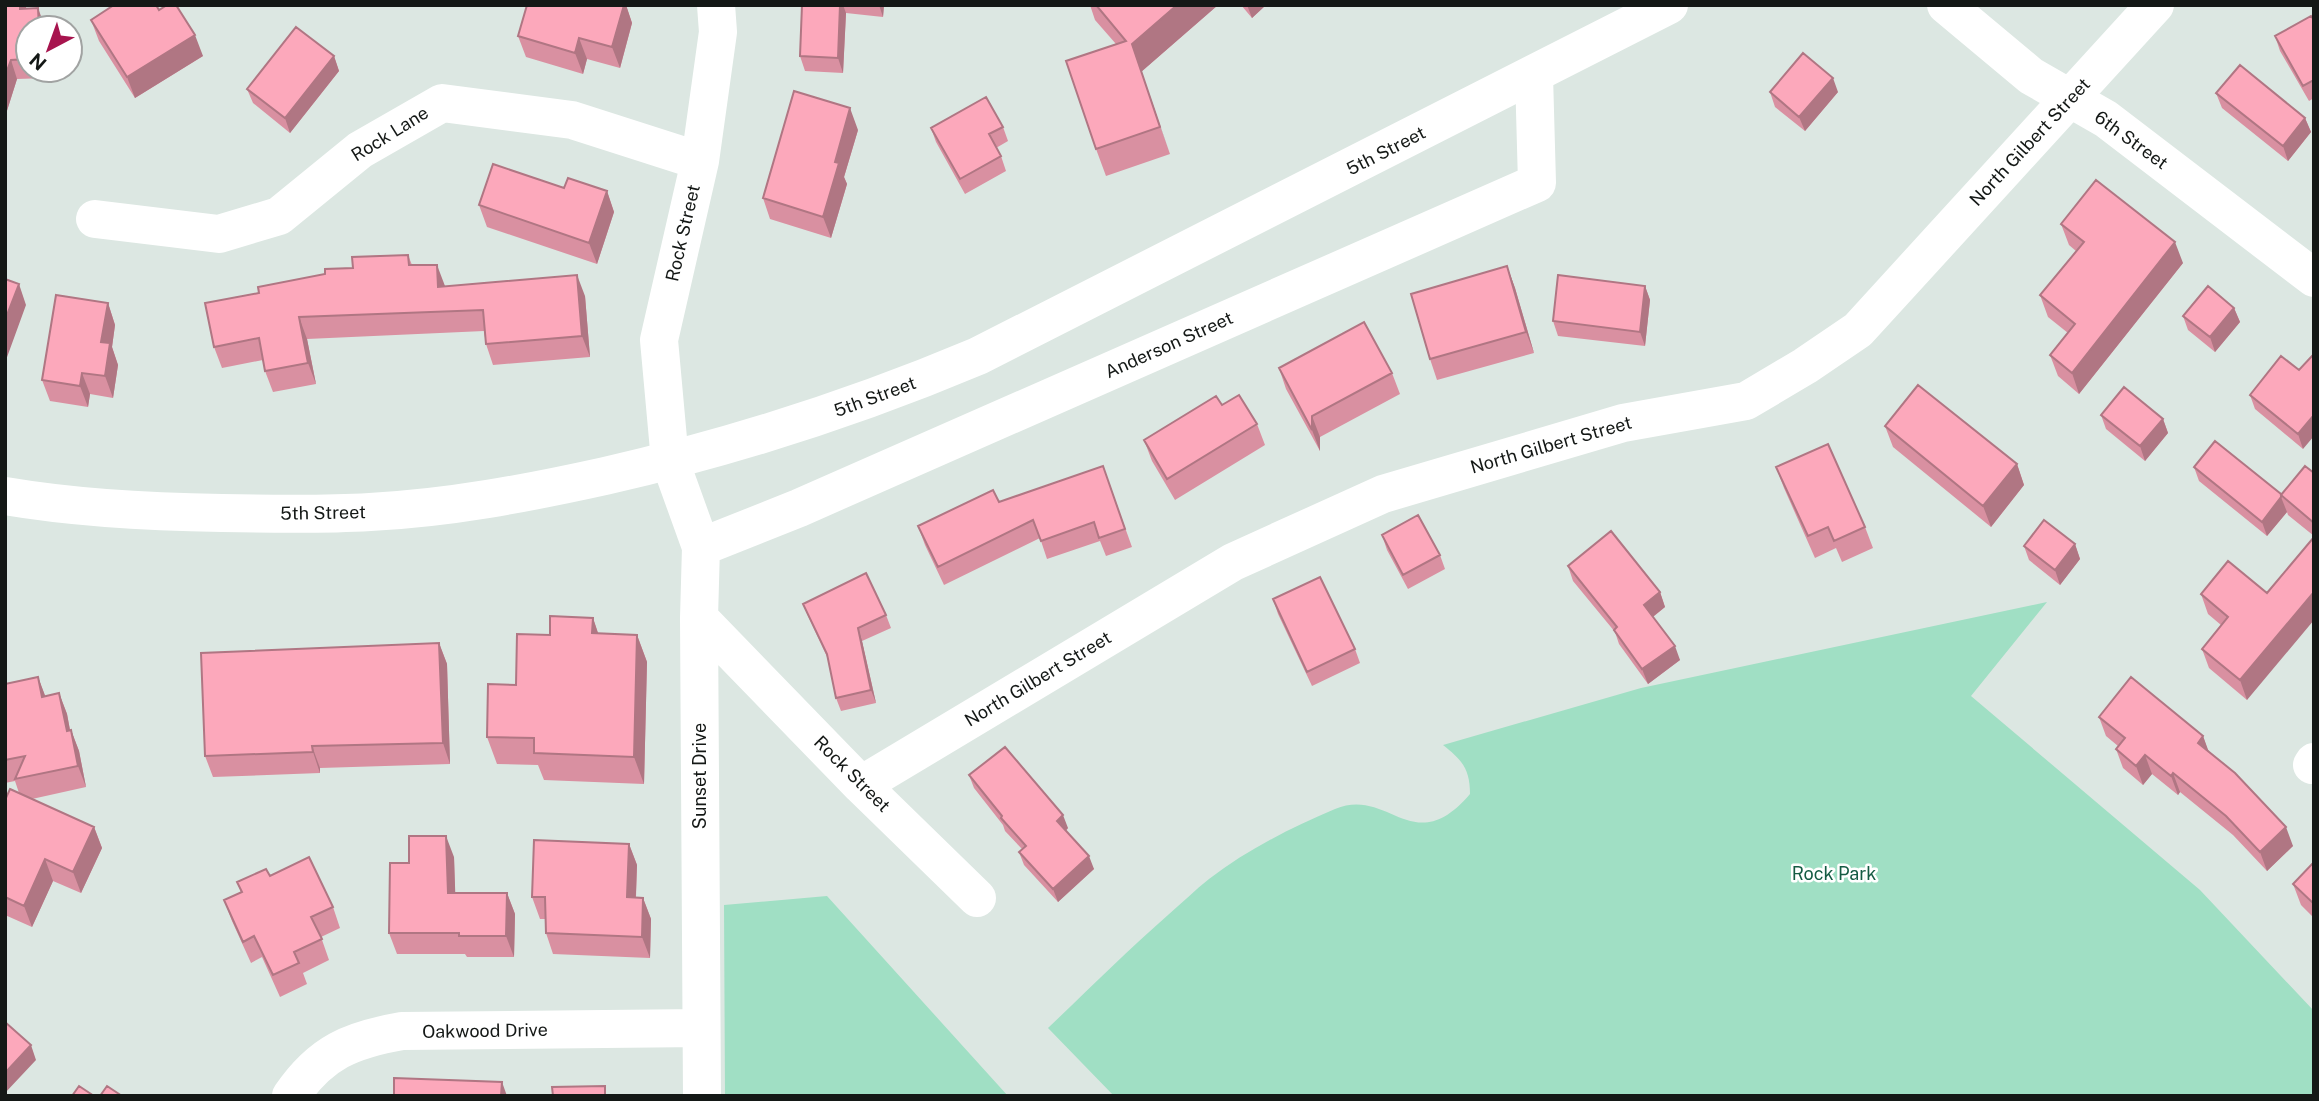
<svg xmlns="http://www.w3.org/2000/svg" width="2319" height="1101" viewBox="0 0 2319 1101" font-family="'Public Sans',sans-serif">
<rect width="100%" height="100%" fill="#dce7e2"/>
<path fill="#a0dfc4" d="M2047,602L1971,696L2200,890L2314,1011V1096H1114L1048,1028C1088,990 1127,951 1168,915C1182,903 1195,890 1209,879C1247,850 1290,828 1335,809C1389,786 1413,861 1470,794C1470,769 1462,760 1443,745L1641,688Z
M827,896L1008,1096H725L724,905Z"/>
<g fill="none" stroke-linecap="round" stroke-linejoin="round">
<path stroke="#fff" stroke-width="38" d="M1946,5L2031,76L2106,119L2314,278
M95,219L219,234L279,216L360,150L442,103L572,120L700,161
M701,547L799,508L1537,183L1534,75
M699,618L861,785L977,898
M2312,765L2314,762
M861,785L1233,562L1383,494L1623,423L1746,401L1805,366L1858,330L2155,5
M291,1096C321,1052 351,1040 402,1031L701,1028
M702,1096L699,618L701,547L670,461L659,340L700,161L718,32L716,5"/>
<path stroke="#fff" stroke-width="38" d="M5,496C76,508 149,512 222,513C271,514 321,515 370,512C449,508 528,493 605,476C733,447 857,407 978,356L1669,5"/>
</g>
<path fill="#d990a1" d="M5,5L26,9L45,27L28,28V70H46L47,78L17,79L5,117Z
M527,5H626L632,23L620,68L587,59L583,74L526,57L518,36Z
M802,5H884L883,17L846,13L843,73L805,71L800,56Z
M1090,5H1218L1141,72L1170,154L1106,176L1096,149L1116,44L1095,20Z
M1241,5H1266L1252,18Z
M159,10L203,56L135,98L99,41L91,20Z
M2314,20V98L2309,101L2280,51L2275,36Z
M334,56L339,71L290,133L253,103L247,89Z
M1770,92H1838L1805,131L1775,107Z
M2216,93L2305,118L2311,132L2288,161L2222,108Z
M1003,127L1008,141L996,148L1001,156L1006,171L965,194L936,142L931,128Z
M858,130L844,177L847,184L831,238L770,219L763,198Z
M564,188L607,191L614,212L597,264L487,227L479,205Z
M2061,224L2183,263L2079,394L2058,376L2050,355L2068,333L2048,317L2040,295L2076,251L2069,245Z
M408,255L412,265L445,286L585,296L590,357L493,365L486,344L484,331L307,339L316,384L273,392L265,371L263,360L222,368L214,347L259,293L353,268Z
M1507,266L1515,288L1534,353L1437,380L1430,359Z
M1645,286L1650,300L1645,346L1558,336L1553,321Z
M108,303L115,325L112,347L118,365L113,398L90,394L88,407L50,401L42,380Z
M2234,308L2240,322L2215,352L2188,330L2183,316Z
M1279,368L1392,373L1400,394L1320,437V451L1286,389Z
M2299,370L2303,449L2255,409L2250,395Z
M1222,405L1257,424L1265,445L1175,500L1152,461L1144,440Z
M2101,415L2163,419L2168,433L2145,461L2106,429Z
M1885,426L2017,464L2024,485L1991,527L1893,447Z
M1103,466L1132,547L1106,556L1100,541L1047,559L1040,538L944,585L925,545L918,526L999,502Z
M1776,467L1865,527L1873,548L1842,562L1836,548L1815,558L1784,488Z
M2194,467L2281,494L2314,473V536L2288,515L2287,512L2267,536L2199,481Z
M1382,535L1440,555L1445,569L1408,589L1387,550Z
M2075,544L2080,559L2060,585L2029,560L2024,546Z
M1568,566L1660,592L1665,607L1653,617L1680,660L1648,684L1619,644L1615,632L1573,581Z
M2267,593L2247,700L2209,668L2202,649L2221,625L2208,614L2201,594Z
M1273,599L1355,649L1360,663L1312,686L1278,614Z
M803,604L886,615L891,628L862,641L876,703L841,711L836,698L828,659L808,616Z
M593,618L598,633L637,635L647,662L644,784L544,780L538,765L497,764L487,737L516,685L550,635Z
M439,643L447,664L450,764L320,768V773L213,777L205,756Z
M38,677L45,696L59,693L67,714L70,730H71L79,751L86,787L32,799L94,827L102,848L81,893L53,881L32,927L5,915V800L19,793L15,781L5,783V684Z
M2099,717L2203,736L2208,751L2293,846L2267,871L2233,835L2180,792L2178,795L2152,774L2143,785L2123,768L2116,749L2118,746L2106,736Z
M969,775L1068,828L1066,831L1094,869L1058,902L1024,865L1019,852L1022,849L1005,831L1003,825L974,788Z
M629,844L637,865L636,897L643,898L651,919L650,958L553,954L546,933L545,919H540L532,897Z
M454,857L455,893H507L515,914L514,957H467L465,954H397L389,933L409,863Z
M2314,862V918L2301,905L2293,884Z
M270,876L333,907L340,928L321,937L329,960L303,973L307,984L280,997L262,957L251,963L232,921L224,900L241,892L237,882Z"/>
<path fill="#b07683" d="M20,5H26L27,28L20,9Z
M624,5H626L632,23L620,68L612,47Z
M840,5H843L846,13L843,73L838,58Z
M879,5H884L883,17Z
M1177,5H1218L1141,72L1170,154L1132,44Z
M1247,5H1266L1252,18Z
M38,8L45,27V28H39Z
M195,35L203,56L135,98L127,77Z
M579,38L587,59L583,74L575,53Z
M334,56L339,71L290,133L285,118Z
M11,60L17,79L5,117V76Z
M1833,78L1838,92L1805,131L1799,117Z
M850,108L858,130L844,177L847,184L831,238L823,217L835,162Z
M2305,118L2311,132L2288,161L2283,146Z
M607,191L614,212L597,264L589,243Z
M2175,242L2183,263L2079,394L2072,373Z
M437,265L445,286L438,287Z
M1507,266L1515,288L1534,353L1526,332Z
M577,275L585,296L590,357L582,336Z
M19,284L26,305L6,360L5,320Z
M1645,286L1650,300L1645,346L1640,332Z
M108,303L115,325L112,347L118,365L113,398L105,376L101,342Z
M2234,308L2240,322L2215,352L2210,337Z
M299,317L307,339L316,384L308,363Z
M82,373L90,394L88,407L80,386Z
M2314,415V436L2303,449L2298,434Z
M1312,416L1320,437V451L1312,430Z
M2163,419L2168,433L2145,461L2140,446Z
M2017,464L2024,485L1991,527L1983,506Z
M2281,497L2287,512L2267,536L2262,522Z
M2075,544L2080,559L2060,585L2055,570Z
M1660,592L1665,607L1650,619L1644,605Z
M2314,592V620L2247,700L2240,680Z
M593,618L602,645L592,633Z
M858,628L862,641L876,703L871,690Z
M637,635L647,662L644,784L634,757Z
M439,643L447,664L450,764L443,743Z
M1675,646L1680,660L1648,684L1642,669Z
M38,677L46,698L42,697Z
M59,693L67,714L74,752L67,731Z
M71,730L79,751L86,787L78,766Z
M2203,736L2210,755L2198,743Z
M312,746L320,768V773L313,752Z
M2145,755L2152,774L2143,785L2136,766Z
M2173,773L2180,792L2178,795L2171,776Z
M1063,815L1068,828L1062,834L1057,821Z
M94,827L102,848L81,893L73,872Z
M2286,827L2293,846L2267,871L2260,852Z
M446,836L454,857L456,914L448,893Z
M629,844L637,865L635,918L627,897Z
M1089,856L1094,869L1058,902L1053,889Z
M45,859L53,881L32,927L24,906Z
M507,893L515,914L514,957L506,936Z
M643,898L651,919L650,958L642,937Z
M31,1045L36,1060L5,1093V1073Z
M502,1082L507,1096H501Z"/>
<path fill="#fca8bb" stroke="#b07683" stroke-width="2" d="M5,5H20V9L38,8L39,28H28V59L11,60L5,76Z
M114,5H156L159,10L167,5H176L195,35L127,77L91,20Z
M527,5H624L612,47L579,38L575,53L518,36Z
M802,5H840L838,58L800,56Z
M1096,5H1177L1132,44L1160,127L1096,149L1066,61L1126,41Z
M2311,16L2314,20V80L2303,86L2275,36Z
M296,27L334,56L285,118L247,89Z
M1803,53L1833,78L1799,117L1770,92Z
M2240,65L2305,118L2283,146L2216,93Z
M794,91L850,108L835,162L839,163L823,217L763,198Z
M986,97L1003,127L989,134L1001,156L960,179L931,128Z
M493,164L564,188L568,178L607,191L589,243L479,205Z
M2096,180L2175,242L2072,373L2050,355L2075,324L2040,295L2084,242L2061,224Z
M408,255L409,265H437L438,287L577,275L582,336L486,344L483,310L299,317L308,363L265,371L259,338L214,347L205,303L259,293L258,287L325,274V269L353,268L352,257Z
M1507,266L1526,332L1430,359L1411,294Z
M1558,275L1645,286L1640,332L1553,321Z
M5,279L19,284L5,320Z
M2208,286L2234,308L2210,337L2183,316Z
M56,295L108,303L101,342L110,343L105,376L82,373L80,386L42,380Z
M1364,322L1392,373L1312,416V430L1279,368Z
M2281,356L2299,370L2312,356L2314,357V415L2298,434L2250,395Z
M1918,385L2017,464L1983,506L1885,426Z
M2124,387L2163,419L2140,446L2101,415Z
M1239,395L1257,424L1167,479L1144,440L1216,396L1222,405Z
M2215,441L2281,494V497L2262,522L2194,467Z
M1828,444L1865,527L1834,541L1828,527L1808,536L1776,467Z
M1103,466L1125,529L1099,538L1094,522L1041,541L1033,520L938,567L918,526L993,490L999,502Z
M2305,466L2314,473V523L2281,495Z
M1418,515L1440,555L1403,575L1382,535Z
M2044,520L2075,544L2055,570L2024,546Z
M1611,531L1660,592L1644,605L1675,646L1642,669L1614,630L1617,627L1568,566Z
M2314,537V592L2240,680L2202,649L2228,617L2201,594L2228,561L2267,593Z
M866,573L886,615L858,628L871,690L836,698L827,654L803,604Z
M1320,577L1355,649L1307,672L1273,599Z
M550,616L593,618L592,633L637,635L634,757L534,753V738L487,737L488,684L516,685L517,634L550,635Z
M439,643L443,743L312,746L313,752L205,756L201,653Z
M38,677L42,697L59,693L67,731L71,730L78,766L15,779L25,756L5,760V684Z
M2131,677L2203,736L2198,743L2235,773L2286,827L2260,852L2226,816L2173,773L2171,776L2145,755L2136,766L2116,749L2125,738L2099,717Z
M1005,747L1063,815L1057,821L1089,856L1053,889L1019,852L1026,846L1001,818L1002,816L969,775Z
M10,789L94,827L73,872L45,859L24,906L5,897V800Z
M409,836H446L448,893H507L506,936H459V933H389L390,863H409Z
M534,840L629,844L627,897L643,898L642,937L546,933L545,897H532Z
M309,857L333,907L311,917L322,939L294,952L299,963L273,975L254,936L243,942L224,900L242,892L237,882L266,869L270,876Z
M2314,862V904L2293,884Z
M5,1022L31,1045L5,1073Z
M394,1078L502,1082L501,1096H394Z
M79,1086L94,1096H72Z
M107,1086L122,1096H100Z
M605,1086V1096H553L552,1087Z"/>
<g text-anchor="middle" stroke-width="5" stroke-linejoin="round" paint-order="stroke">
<g font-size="18" fill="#141816" stroke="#fff">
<text transform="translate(390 134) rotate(-32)" y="6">Rock Lane</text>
<text transform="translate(2131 140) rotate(36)" y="6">6th Street</text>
<text transform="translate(2030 142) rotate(-47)" y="6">North Gilbert Street</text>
<text transform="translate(1386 151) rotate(-27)" y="6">5th Street</text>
<text transform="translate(683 233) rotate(-77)" y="6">Rock Street</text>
<text transform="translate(1169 345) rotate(-24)" y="6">Anderson Street</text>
<text transform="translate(875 397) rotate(-20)" y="6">5th Street</text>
<text transform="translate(1551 445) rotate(-16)" y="6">North Gilbert Street</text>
<text transform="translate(323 513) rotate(-1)" y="6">5th Street</text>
<text transform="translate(1038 679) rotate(-31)" y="6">North Gilbert Street</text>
<text transform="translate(852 774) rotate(45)" y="6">Rock Street</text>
<text transform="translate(700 776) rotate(-90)" y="6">Sunset Drive</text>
<text transform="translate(485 1031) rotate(-1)" y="6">Oakwood Drive</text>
</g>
<g font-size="18" fill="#145b43" stroke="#fff">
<text x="1834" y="880">Rock Park</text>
</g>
</g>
<rect width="2319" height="1101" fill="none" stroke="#141816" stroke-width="14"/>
<g transform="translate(49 49) rotate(221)"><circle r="33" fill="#ffffff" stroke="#a1a3a2" stroke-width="2"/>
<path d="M0-5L12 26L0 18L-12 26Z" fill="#a7144e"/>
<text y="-10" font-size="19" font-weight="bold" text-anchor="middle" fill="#141816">N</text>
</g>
</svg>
